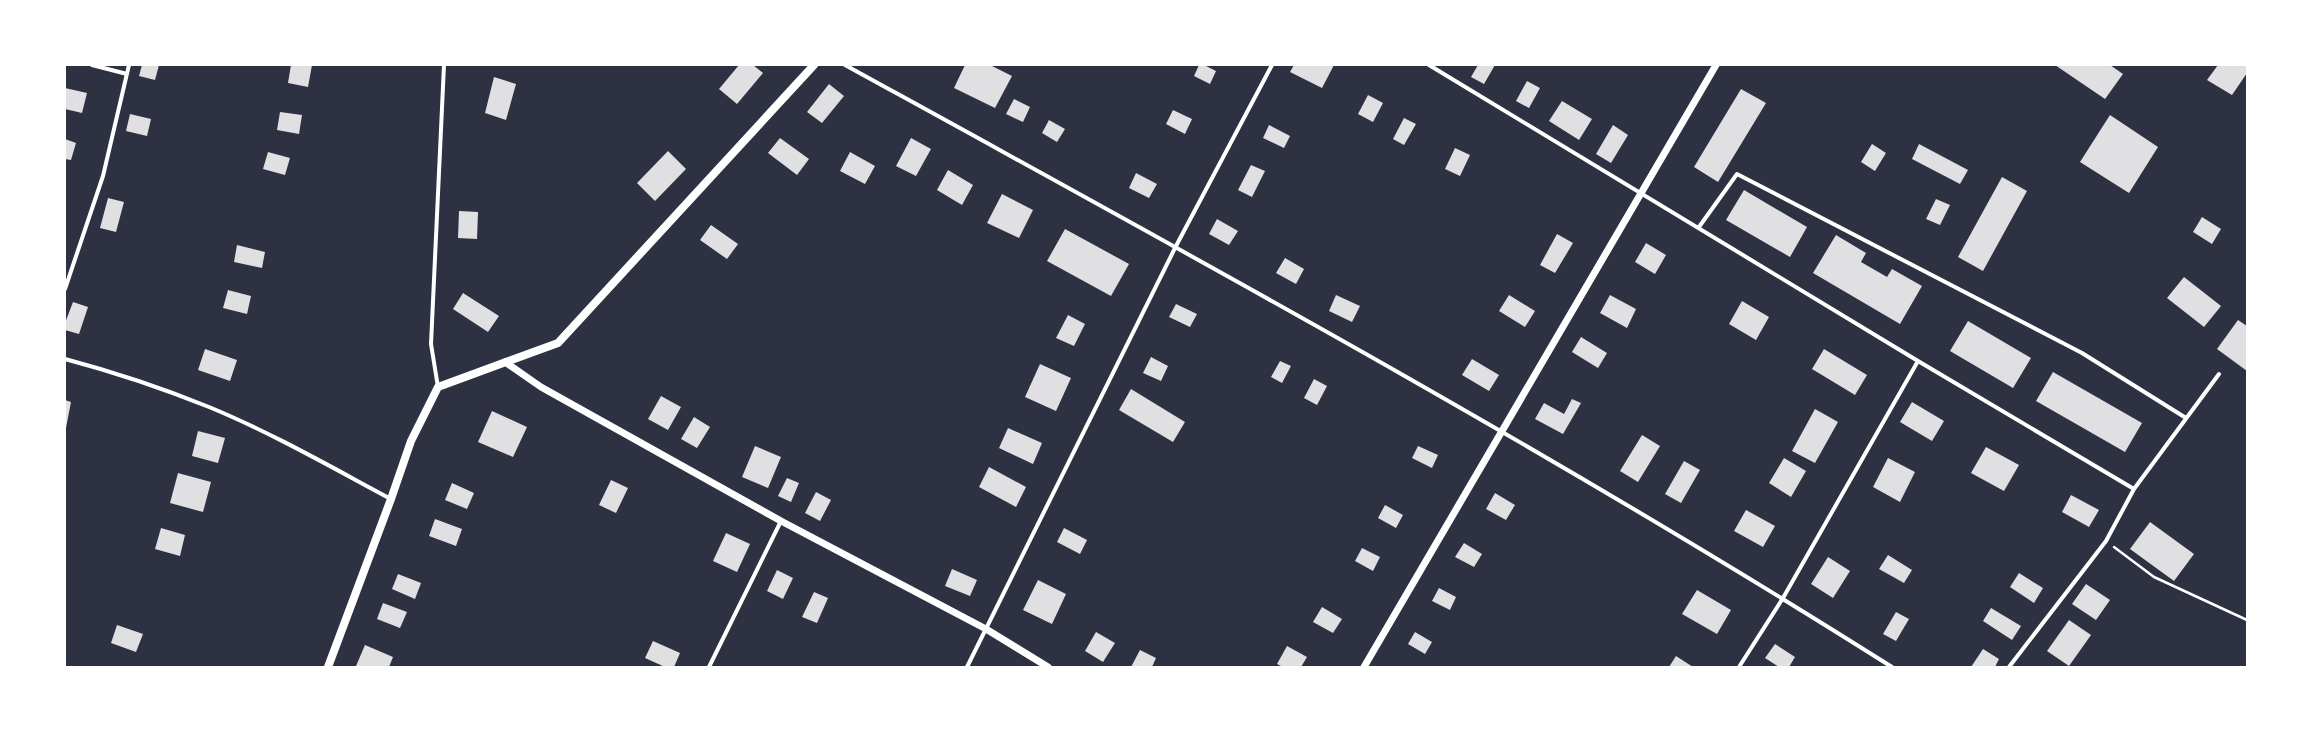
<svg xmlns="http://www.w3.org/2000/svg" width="2312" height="732" viewBox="0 0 2312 732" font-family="'Exo 2',sans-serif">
<rect width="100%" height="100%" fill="#2d3142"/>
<path fill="#e0e0e3" d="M142,65H159L155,80L139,76Z
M291,65H312L308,87L288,83Z
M739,65H753L763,73L737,104L719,89Z
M965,65H990L1012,76L995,108L954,88Z
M1199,65H1204L1216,71L1210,84L1194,76Z
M1294,65H1334L1322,88L1290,72Z
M1478,65H1495L1484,84L1471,77Z
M2055,65H2110L2123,74L2105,99Z
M2218,65H2247V73L2232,95L2207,80Z
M494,77L516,84L506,120L485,113Z
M1527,81L1540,88L1529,108L1516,101Z
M829,84L844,96L822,123L807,112Z
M65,88L87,93L82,113L65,109Z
M1741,89L1766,103L1718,182L1694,167Z
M1368,95L1383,103L1373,122L1358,114Z
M1014,99L1030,107L1023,122L1006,114Z
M1562,101L1592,119L1579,140L1549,121Z
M1173,110L1192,119L1185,134L1166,124Z
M280,112L302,115L299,134L277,130Z
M130,114L151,119L147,136L126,131Z
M2110,115L2158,147L2129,193L2080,162Z
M1404,118L1416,124L1404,145L1393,139Z
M1049,120L1065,129L1057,142L1042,133Z
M1269,125L1290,136L1284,148L1263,138Z
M1613,125L1628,135L1611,163L1596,154Z
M780,138L809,159L797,175L768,153Z
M911,138L931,149L916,176L896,166Z
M65,139L76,143L71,160L65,159Z
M1872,144L1886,153L1875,171L1861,162Z
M1919,144L1968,170L1960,184L1912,159Z
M1455,148L1470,155L1460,176L1445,169Z
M668,151L686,169L655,201L637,183Z
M268,152L290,158L285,175L263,169Z
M850,152L875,166L865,184L840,171Z
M1251,165L1265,171L1252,197L1238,190Z
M948,170L973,185L962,205L937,190Z
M1136,173L1157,184L1149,198L1129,188Z
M2002,177L2027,191L1983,271L1958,257Z
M1744,190L1807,227L1790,257L1726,220Z
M1002,194L1033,210L1019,238L987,223Z
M108,198L124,202L116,232L100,228Z
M1936,199L1950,205L1940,225L1926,219Z
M459,211L478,212L477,239L458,238Z
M2202,217L2221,229L2212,244L2193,232Z
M1217,219L1238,231L1229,245L1209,234Z
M711,225L738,244L727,259L700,240Z
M1065,229L1129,264L1111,296L1047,261Z
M1557,234L1573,243L1555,273L1540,265Z
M1836,235L1866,253L1861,262L1887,277L1892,269L1922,286L1900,324L1813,273Z
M1646,243L1666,255L1655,274L1635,262Z
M237,245L265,252L262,268L234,262Z
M1285,258L1304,269L1296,284L1276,273Z
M2184,277L2221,306L2204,327L2167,298Z
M228,290L251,296L247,314L223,308Z
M463,293L499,316L488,332L453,309Z
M1336,295L1360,306L1352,322L1329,311Z
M1509,295L1535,311L1525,327L1499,311Z
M1610,295L1636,309L1627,328L1600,313Z
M1742,301L1769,317L1756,340L1729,324Z
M73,302L88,307L79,334L65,330V323Z
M1176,304L1197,314L1190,327L1169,317Z
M1068,315L1085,324L1074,346L1056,338Z
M2238,320L2247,326V371L2217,349Z
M1968,321L2031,358L2013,388L1950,351Z
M1581,337L1607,353L1598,368L1572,352Z
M205,349L237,360L230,381L198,370Z
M1824,349L1867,375L1855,395L1812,369Z
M1151,357L1168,366L1161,381L1143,373Z
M1472,359L1499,375L1489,391L1462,375Z
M1280,361L1291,366L1282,383L1271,377Z
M1040,364L1071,378L1056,411L1025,397Z
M2053,372L2142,423L2125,452L2036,401Z
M1314,379L1327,386L1317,405L1304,398Z
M1131,389L1185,422L1173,442L1119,410Z
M661,396L681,407L668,430L648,419Z
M1572,399L1581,403L1563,434L1535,419L1544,403L1564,414Z
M65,400L71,402L66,428H65Z
M1912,402L1944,421L1932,441L1900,422Z
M1815,409L1838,422L1815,463L1792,451Z
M492,411L527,427L513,457L478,442Z
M694,417L710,427L697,448L681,439Z
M1008,428L1042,443L1033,464L999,448Z
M198,431L225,438L218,463L192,456Z
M1642,435L1660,446L1638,482L1620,471Z
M755,446L781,457L768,488L742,477Z
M1418,446L1438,455L1432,468L1412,458Z
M1986,447L2019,465L2004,491L1971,473Z
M1784,458L1806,471L1791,497L1769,483Z
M1888,458L1915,472L1900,502L1873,487Z
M1684,461L1700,470L1681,503L1665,494Z
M989,467L1026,487L1016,507L979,487Z
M178,473L211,482L203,512L170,503Z
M787,478L799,483L791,502L778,496Z
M611,480L628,488L616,513L599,505Z
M452,483L474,493L467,509L445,500Z
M816,492L831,500L820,521L805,513Z
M1495,493L1515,505L1506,520L1486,509Z
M2071,495L2099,510L2089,527L2062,512Z
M1385,505L1403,515L1396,528L1378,518Z
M1746,510L1775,526L1763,547L1734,531Z
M435,519L462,529L456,546L429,536Z
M2150,522L2194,554L2174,581L2130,549Z
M161,528L185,535L180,556L155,549Z
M1064,528L1087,540L1080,554L1057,542Z
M726,533L750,544L737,572L713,561Z
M1464,543L1482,554L1474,567L1455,557Z
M1362,548L1380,557L1373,571L1355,561Z
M1888,555L1912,570L1904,583L1879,569Z
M1828,557L1850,571L1833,598L1811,584Z
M952,569L977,580L970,596L945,586Z
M777,570L793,578L783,599L767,591Z
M2019,573L2043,588L2034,603L2010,587Z
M398,574L421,583L415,599L392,589Z
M1038,580L1066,594L1052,624L1023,610Z
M2086,584L2110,600L2096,620L2072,604Z
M1439,588L1456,597L1450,610L1432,601Z
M1697,590L1731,610L1717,634L1682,614Z
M814,592L828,598L817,623L802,617Z
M383,603L407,612L400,628L377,619Z
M1322,607L1342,619L1333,633L1313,622Z
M1991,608L2021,626L2012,640L1983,621Z
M1896,612L1909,619L1896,641L1883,634Z
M2069,620L2091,635L2069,666L2047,651Z
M117,625L143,634L136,652L111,643Z
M1096,632L1115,643L1103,662L1085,651Z
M1415,632L1432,642L1425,654L1408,644Z
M653,641L680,653L674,667H665L645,658Z
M1775,644L1795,657L1789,667H1779L1765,658Z
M365,645L393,657L389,667L356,666Z
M1287,646L1307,657L1301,667H1283L1277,664Z
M1983,649L1999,659L1995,667H1971Z
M1140,650L1156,658L1152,667H1131Z
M1676,656L1693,667H1669Z"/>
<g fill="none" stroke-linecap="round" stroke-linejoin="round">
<path stroke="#fff" stroke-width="2.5" d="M2114,547L2154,577L2247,620"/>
<path stroke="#fff" stroke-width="4" d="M92,65L127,74
M845,65C1198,259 1552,452 1892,667
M1429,65L1918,361L2134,489
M1699,227L1737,174L2082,353L2186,418
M65,289L103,176L129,65
M65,359C114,372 162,388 209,407C272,433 331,467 391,499
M438,387L431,344L444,65
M709,667L781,521
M967,667L1176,246L1272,65
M1739,667L1783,598L1918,361
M2009,667L2106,541L2134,489L2219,374"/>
<path stroke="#fff" stroke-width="7" d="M505,362L541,387L781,521L986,629L1048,667
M1364,667L1716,65"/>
<path stroke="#fff" stroke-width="8" d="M328,667L391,499L411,441L438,387L558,343L814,65"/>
</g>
<rect width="2312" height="732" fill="none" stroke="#ffffff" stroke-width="132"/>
</svg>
